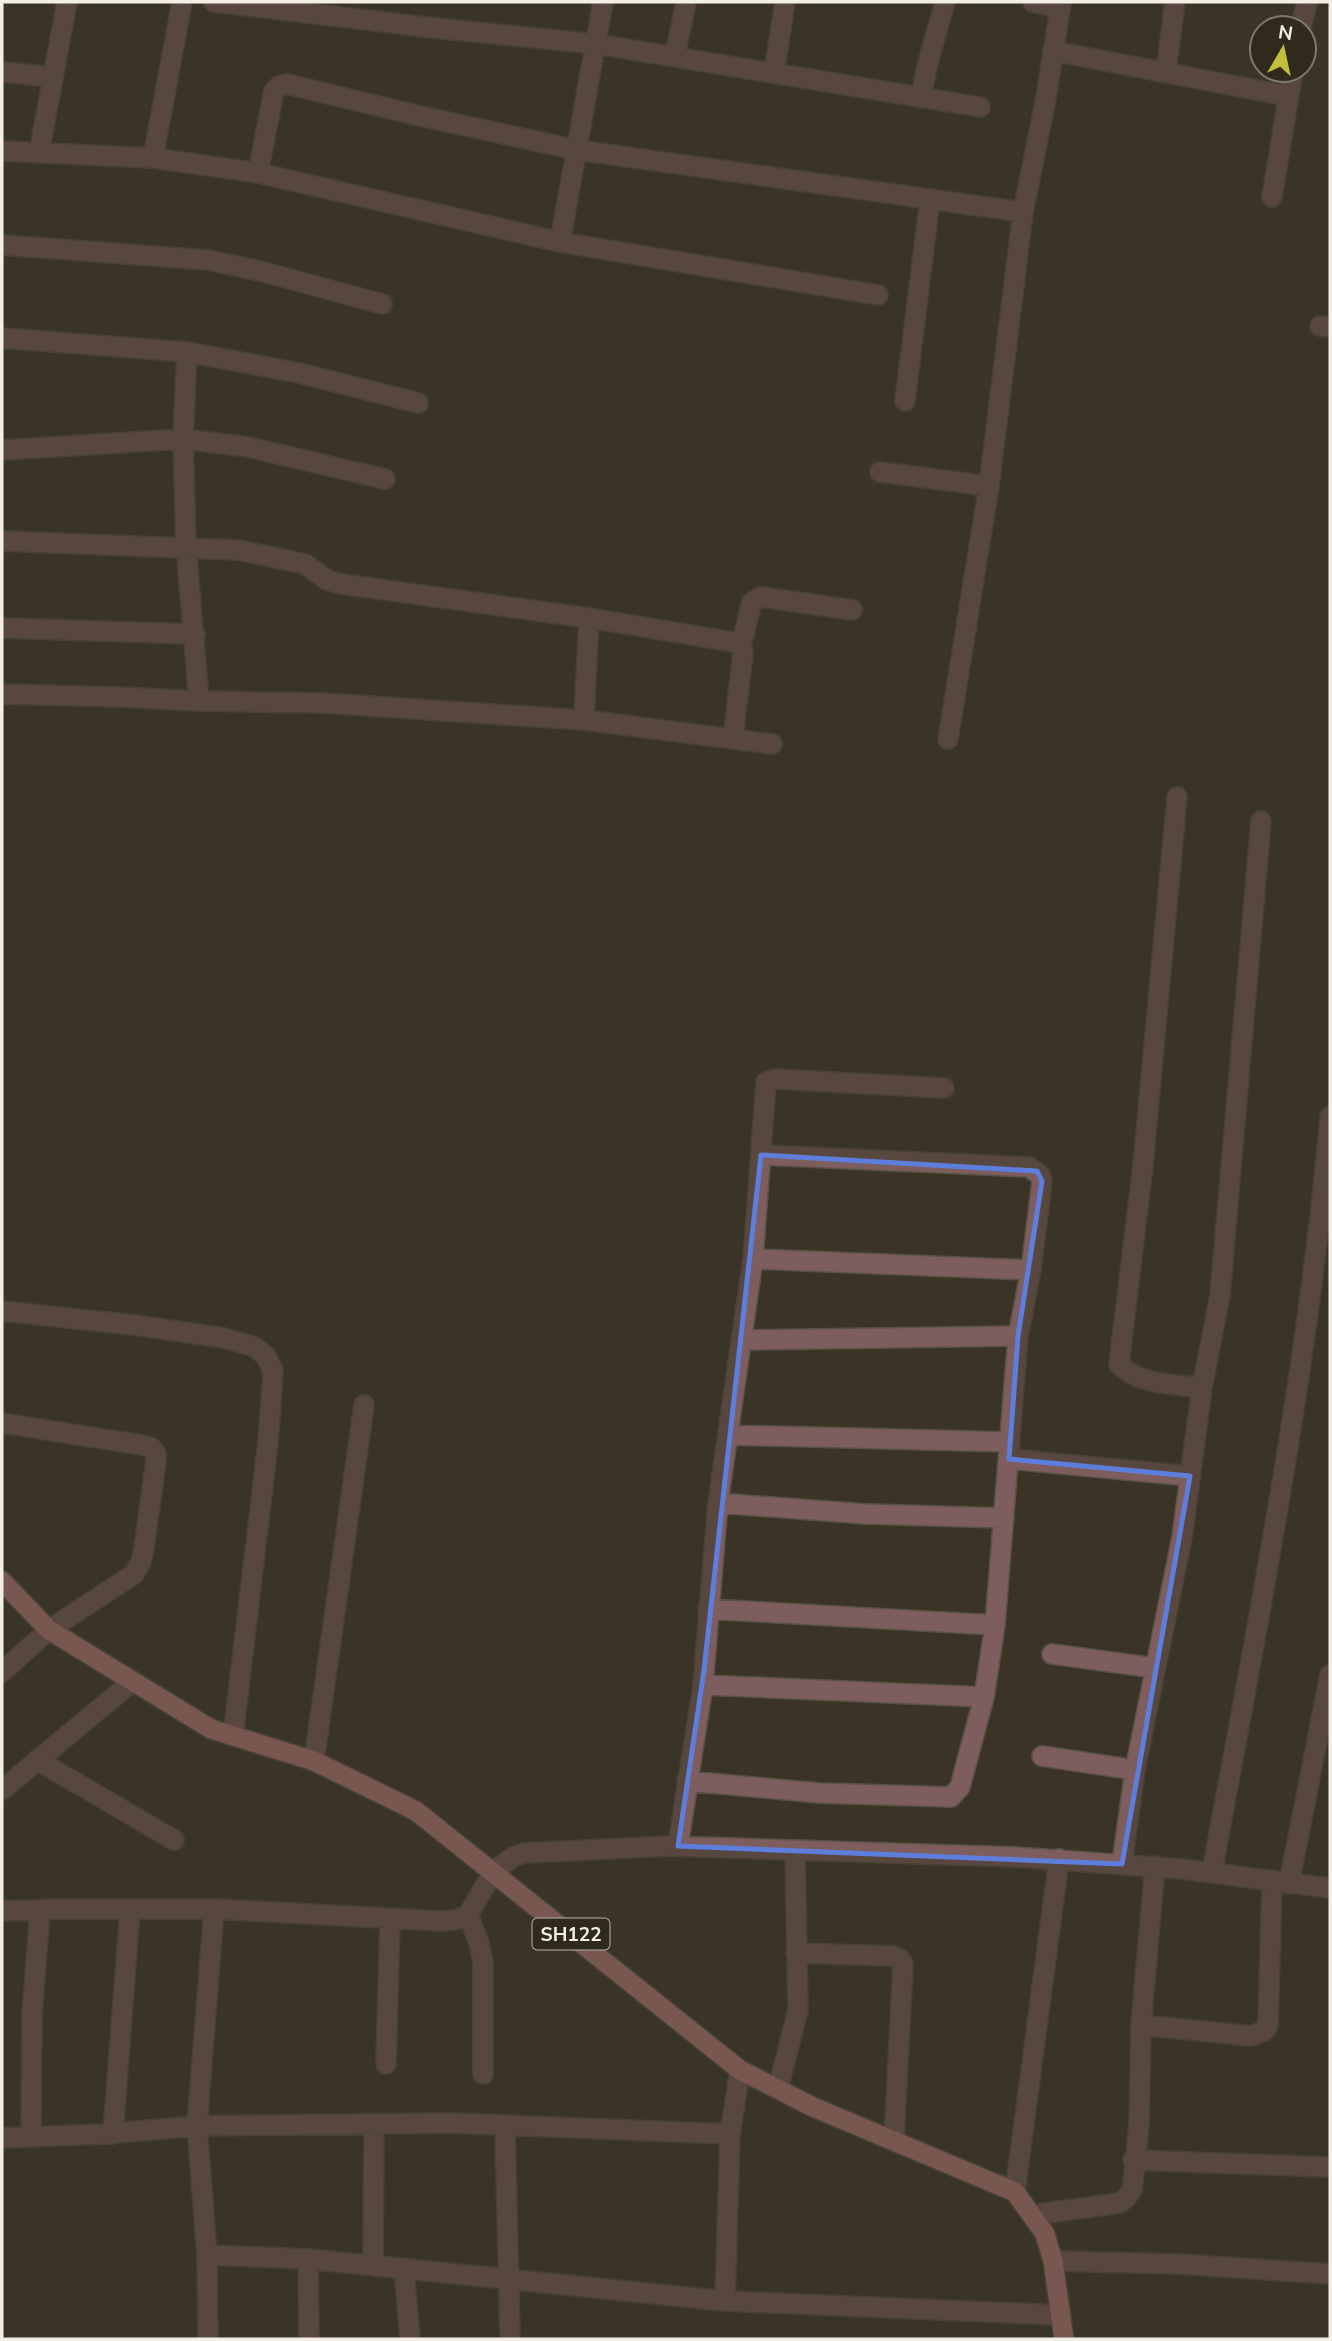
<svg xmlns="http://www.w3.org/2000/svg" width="1332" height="2341" viewBox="0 0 1332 2341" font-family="Mulish,sans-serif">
<rect width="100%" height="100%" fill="#3b3426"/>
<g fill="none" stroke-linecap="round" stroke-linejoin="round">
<defs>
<path id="minor" d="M214,2L434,28L596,44L980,107
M1033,2L1060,8
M1301,28L1307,2
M1053,51L1288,96
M675,55L686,2
M1166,71L1175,2
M2,72L53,77
M774,73L785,2
M921,98L927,66L945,2
M2,151L153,158L258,173L560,242L878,295
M39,153L67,2
M153,158L182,2
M258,173L274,91L279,86L287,84L420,116L577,150L1023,212
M1272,197L1293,70
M560,242L603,2
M2,245L208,260L264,272L382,304
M1320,326L1330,327
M2,338L187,352L299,373L418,403
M187,352L183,439L186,546L199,701
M905,401L930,199
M2,450L183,439L248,447L385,479
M880,472L989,486
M2,541L238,550L305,564L327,580L341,584L589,618L733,642L741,646L743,652L733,738
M2,628L195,634
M741,646L752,602L761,597L852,610
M2,694L119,697L199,701L323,703L584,720L772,744
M584,720L589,618
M948,739L989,486L1023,212L1046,98L1061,2
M1177,797L1143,1165L1119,1364C1138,1385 1175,1384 1202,1388
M753,1259L1031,1270
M2,1311L134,1325L224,1338L255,1347L266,1356L273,1371L268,1443L233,1736
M742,1340L1018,1336
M2,1423L142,1445L152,1448L156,1454V1461L144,1548L141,1562L134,1574L49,1630L2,1672
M728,1435L1010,1442
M1009,1459L1190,1476
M718,1503L866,1514L1004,1518
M708,1609L995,1625
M1052,1654L1155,1668
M703,1685L984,1697
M1042,1756L1135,1770
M37,1760L174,1840
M314,1761L364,1405
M687,1781L819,1793L951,1797L960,1787L984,1697L995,1625L1018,1336L1031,1270L1042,1181L1040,1175L1029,1167L761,1155
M2,1790L133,1681
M678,1846L703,1685L718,1503L753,1259L766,1082L775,1079L944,1088
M1122,1864L1135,1770L1182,1537L1202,1388L1220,1295L1261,821
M1212,1872C1258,1622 1308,1371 1330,1117
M1289,1884L1330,1675
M2,1911L60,1909H214L441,1921L455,1920L468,1915L493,1872L513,1857L524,1853L669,1846L1015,1857L1182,1869L1330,1888
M468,1915L479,1943L483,1961V2074
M796,1953L893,1956L900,1959L903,1964L894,2141
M1141,2025L1251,2036L1264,2031L1268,2025L1272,1882
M386,2064L390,1919
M778,2089L798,2010L795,1850
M505,2126L510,2339
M113,2134L130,1910
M31,2136L32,2015L40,1910
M2,2138L103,2134L197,2126L451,2123L730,2134
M1133,2160L1330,2167
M1015,2192L1059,1859
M1032,2215L1119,2203L1126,2198L1132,2190L1139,2125L1141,2025L1155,1866
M207,2255L308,2259L725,2301L1061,2315
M308,2259L309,2339
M1053,2261L1178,2264L1330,2274
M373,2266L374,2124
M404,2269L410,2339
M725,2301L730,2134L740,2070
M208,2339L207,2255L197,2126L214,1909"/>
<path id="primary" d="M2,1581L49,1630L211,1729L314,1761L416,1811L740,2070L813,2107L1015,2192L1045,2234L1053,2261L1064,2339"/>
</defs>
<use href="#minor" stroke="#585245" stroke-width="22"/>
<use href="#primary" stroke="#585245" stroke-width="22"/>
<use href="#minor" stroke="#7d5d5d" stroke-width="19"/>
<use href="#primary" stroke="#c38283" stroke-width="19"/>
</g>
<path d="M0 0H1332V2341H0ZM761,1155L1037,1171L1042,1181L1018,1336L1009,1459L1190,1476L1122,1864L678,1846L704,1670Z" fill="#3b3426" fill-opacity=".55" fill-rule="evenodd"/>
<path fill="none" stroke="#5d7edc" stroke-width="5" stroke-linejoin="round" d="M761,1155L1037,1171L1042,1181L1018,1336L1009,1459L1190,1476L1122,1864L678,1846L704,1670Z"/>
<g text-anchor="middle" stroke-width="7" stroke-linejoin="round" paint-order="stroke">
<rect fill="#302a1d" stroke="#b8b4aa" stroke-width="2" x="532.5" y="1918.5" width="77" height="31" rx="5"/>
<g font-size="19" font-weight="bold" fill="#f3efe6">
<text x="571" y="1941">SH122</text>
</g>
</g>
<rect width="1332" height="2341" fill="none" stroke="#f3efe6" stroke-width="7"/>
<g transform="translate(1283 49) rotate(9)"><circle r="33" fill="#302a1d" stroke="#7e796d" stroke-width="2"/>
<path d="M0-5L12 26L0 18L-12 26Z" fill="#c3bd3e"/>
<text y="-10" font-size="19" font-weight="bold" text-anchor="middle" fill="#f3efe6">N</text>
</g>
</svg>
